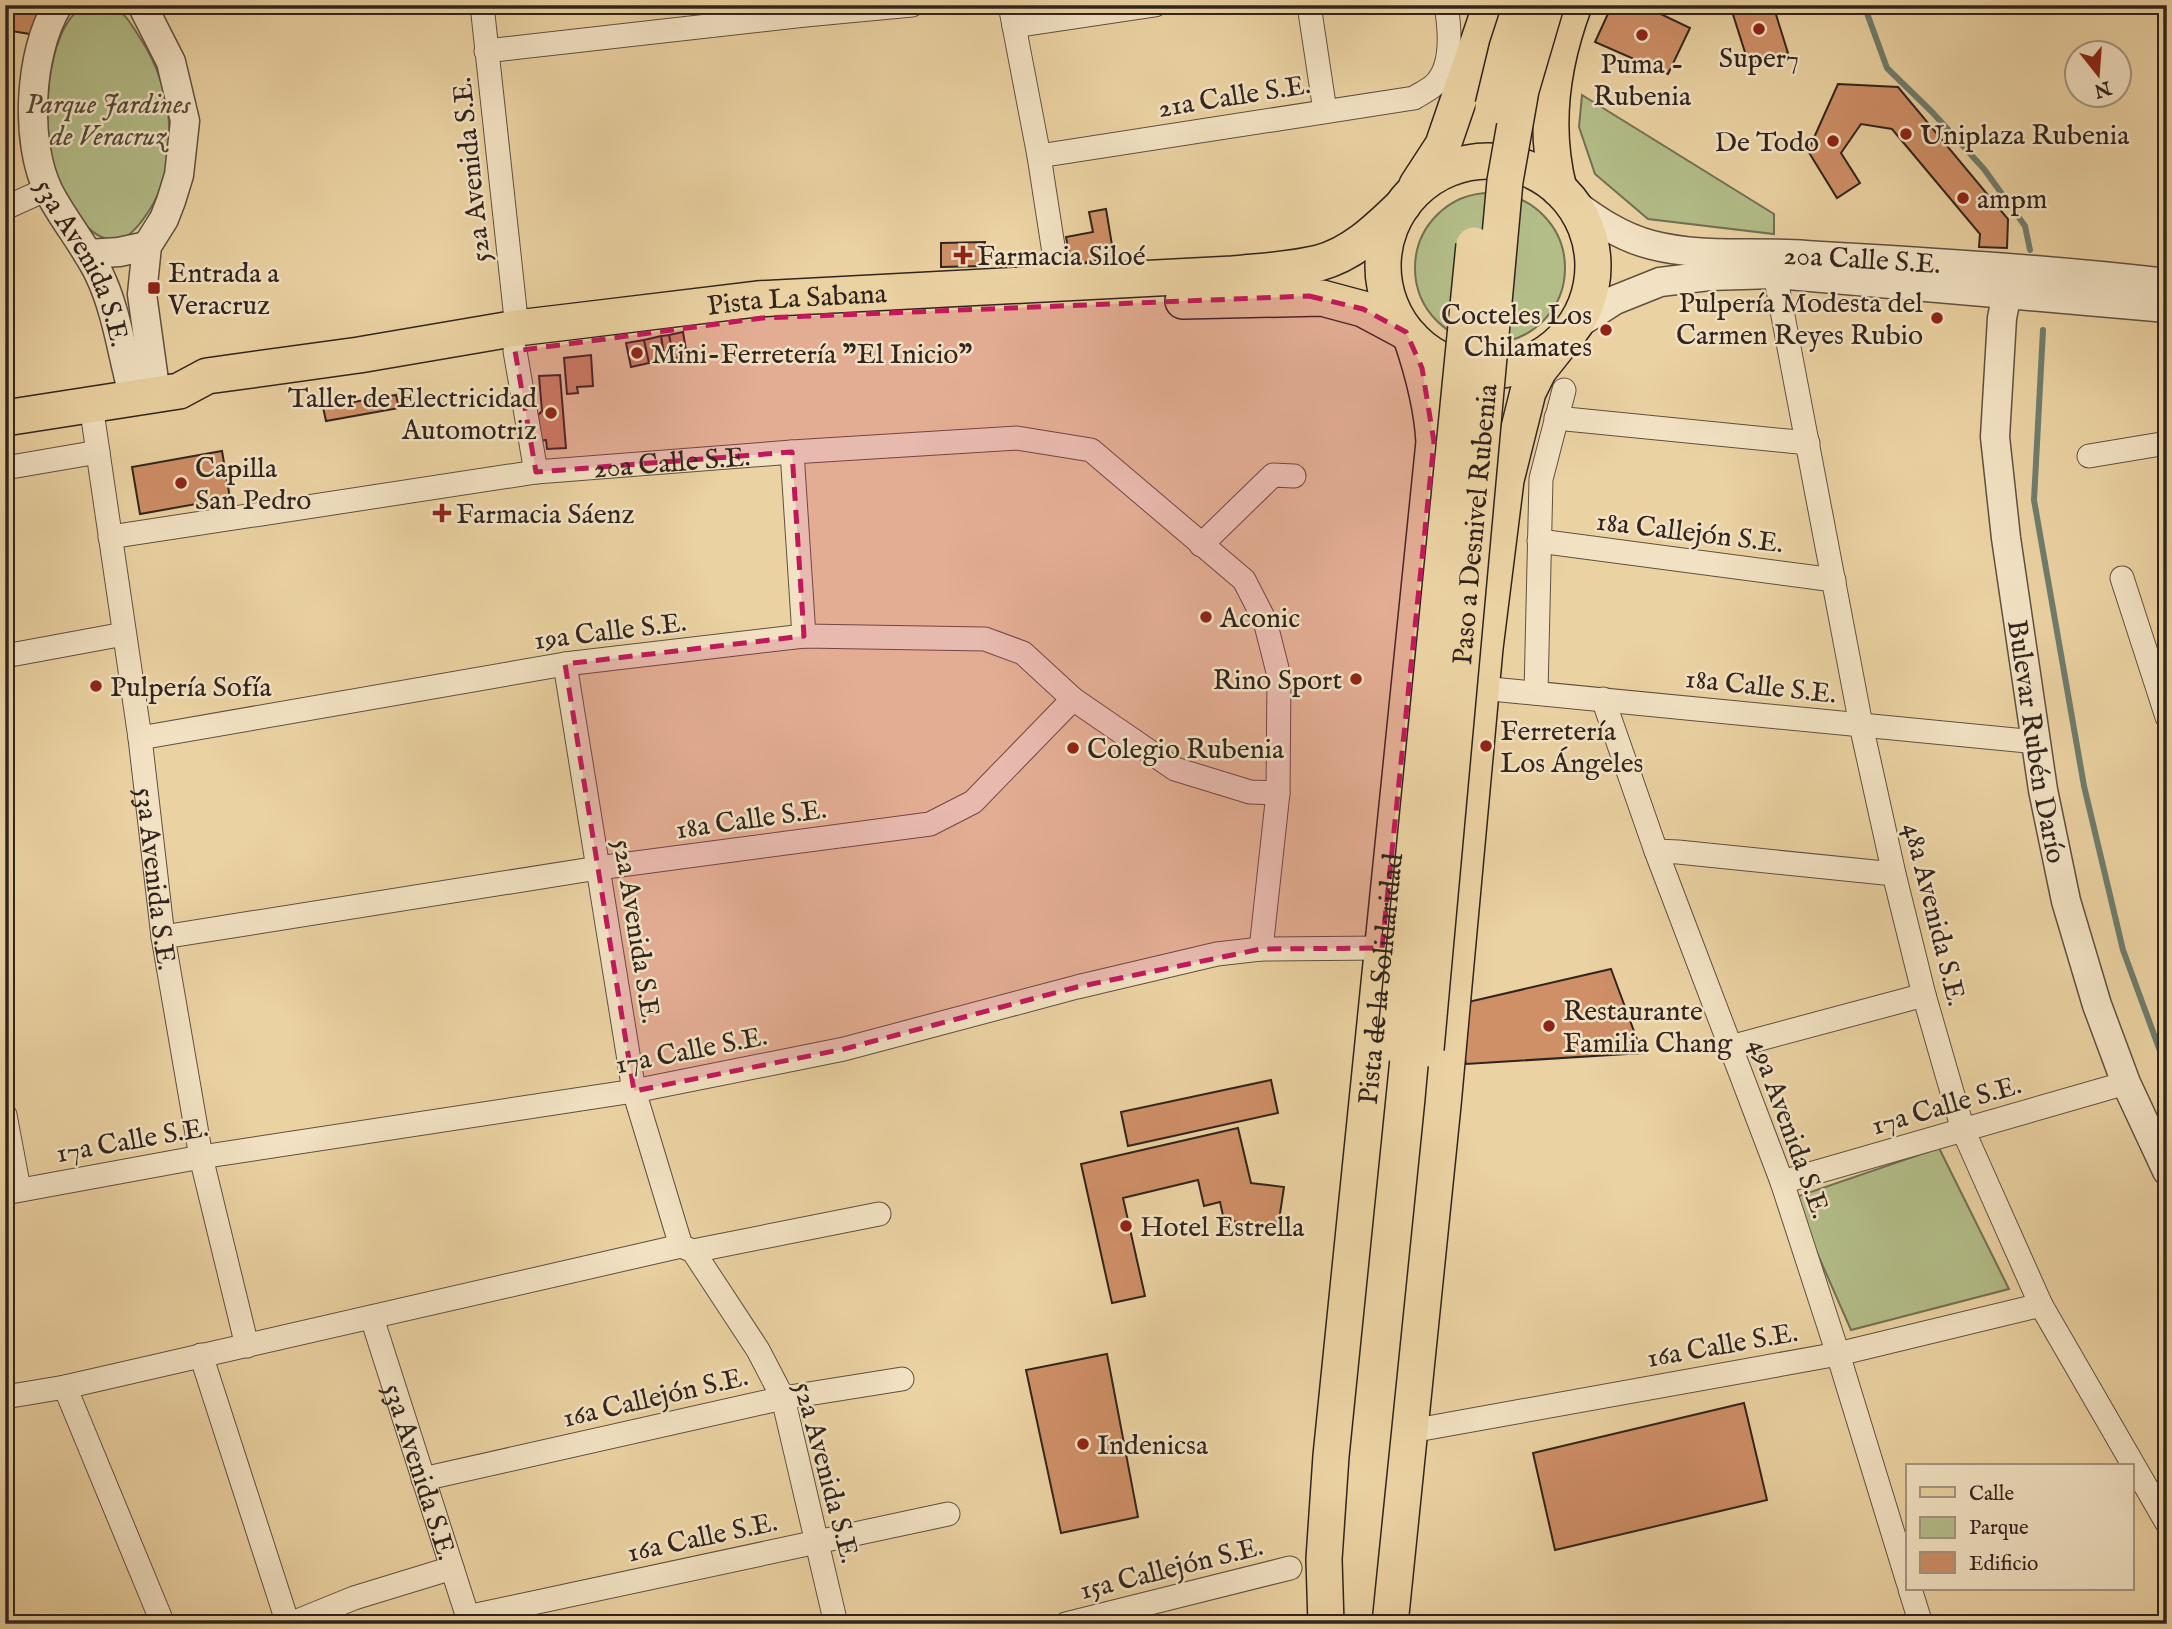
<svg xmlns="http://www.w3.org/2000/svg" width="2172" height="1629" viewBox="0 0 2172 1629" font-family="'IM FELL English',serif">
<rect width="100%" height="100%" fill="#ebd2a2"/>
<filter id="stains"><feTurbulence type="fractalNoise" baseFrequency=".00286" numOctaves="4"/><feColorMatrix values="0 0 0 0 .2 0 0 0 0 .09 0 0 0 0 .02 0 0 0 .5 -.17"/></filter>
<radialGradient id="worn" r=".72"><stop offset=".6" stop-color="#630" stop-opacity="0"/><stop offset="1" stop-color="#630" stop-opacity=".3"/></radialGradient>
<path fill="#b3bd88" stroke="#727054" stroke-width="2" d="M86,5C94,5 105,3 112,6C124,11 133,27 140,38C175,90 183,170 141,222C136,228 130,236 122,239C89,247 64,198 55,174C41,135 43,26 86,5Z
M1582,95L1774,214V234L1648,219L1595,174L1579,127Z
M1415 268a75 75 0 1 1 150 0a75 75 0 1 1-150 0Z
M1939,1148L2009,1289L1851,1330L1793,1198Z"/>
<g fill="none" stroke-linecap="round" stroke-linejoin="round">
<path stroke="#6f7d6d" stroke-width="6" d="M1864,5L1887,68L1932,112L1984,169L2025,226L2030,250
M2043,330L2034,500L2084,786L2123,950L2167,1070"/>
</g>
<path fill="#cf8f67" stroke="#31241f" stroke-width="2" d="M5,5H29L42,14L36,35L5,30Z
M1612,5H1642L1690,28L1668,74L1595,42Z
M1730,5H1773L1788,53L1749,65Z
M1838,84L1898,87L2008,219L2007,248L1979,247L1980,234L1892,129L1861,124L1841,153L1860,183L1837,198L1808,151Z
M1106,209L1114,257L1071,265L1066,237L1093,232L1089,212Z
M985,242V266L941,267V243Z
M683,332L687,356L674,358L669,335Z
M669,335L674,358L665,360L661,336Z
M661,336L665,360L649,363L644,340Z
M644,340L649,363L631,367L626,343Z
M591,355L593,386L577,387L578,393L567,394L564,358Z
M560,375L566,448L547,449L546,440L540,441L538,415L542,411L539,376Z
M396,395L399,408L326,421L323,407Z
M222,451L230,498L140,514L132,467Z
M1611,969L1642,1053L1466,1064L1463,1050L1468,1002Z
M1271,1080L1278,1113L1128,1146L1121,1112Z
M1238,1128L1251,1183L1284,1187L1278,1227L1224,1220L1220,1202L1204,1206L1198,1180L1123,1198L1145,1296L1112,1303L1081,1164Z
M1107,1354L1138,1517L1061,1533L1026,1370Z
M1744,1403L1767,1500L1555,1550L1533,1453Z"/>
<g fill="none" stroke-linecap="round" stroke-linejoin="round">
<defs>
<g id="minor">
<path d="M482,5L517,328"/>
<path d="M1010,5L1039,156L1059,285"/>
<path d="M1309,5L1325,111"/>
<path d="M1014,26L1155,5"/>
<path d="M486,51L805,15L912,5"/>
<path d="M1039,156L1414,98C1420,94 1427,91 1433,86C1454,68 1450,29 1446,5"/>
<path d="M5,208L47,189"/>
<path d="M1775,274L1861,725L1894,874L1924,995L1963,1130L2041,1305L2167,1523"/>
<path d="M515,351L536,472"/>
<path id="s1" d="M91,405L140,738L163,937L201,1157L247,1346"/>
<path d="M1556,418L1808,443"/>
<path d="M792,452L804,636"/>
<path d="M2089,456L2167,443"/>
<path d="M5,468L98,452"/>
<path id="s2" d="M110,537L536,472L792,452L1017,438L1091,450L1244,580L1265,621L1279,676L1278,793L1261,949"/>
<path d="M1539,541L1834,580"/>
<path d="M1201,545L1273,475L1294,476"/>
<path d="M2122,578L2167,717"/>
<path d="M5,656L124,634"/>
<path d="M565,664L634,1091L681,1246L693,1251L758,1350L783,1398L836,1624"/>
<path d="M1481,688L2036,742"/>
<path d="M1536,693L1541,479L1564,390"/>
<path d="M1603,699L1656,851L1782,1182L1838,1354L1908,1582"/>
<path d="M140,738L565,664L804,636L985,639L1023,653L1073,699L1175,769L1250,792L1278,793"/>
<path d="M1656,851L1678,852L1894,874"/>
<path d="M163,937L598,868L930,824L973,802L1073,699"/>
<path d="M1730,1047L1924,995"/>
<path d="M5,1115L19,1189"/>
<path d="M1782,1182L2126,1083"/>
<path d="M5,1193L201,1157L634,1091L844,1049L1077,987L1217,954L1261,949L1382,948"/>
<path d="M693,1251L879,1214"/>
<path id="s3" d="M372,1318L470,1624"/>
<path d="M201,1355L288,1624"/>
<path d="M65,1387L163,1624"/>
<path d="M5,1397L65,1387L681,1246"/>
<path d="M1411,1431L1838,1354L2041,1305"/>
<path d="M423,1479L783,1398L902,1379"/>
<path d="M1910,1589L1921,1624"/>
<path d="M467,1617L948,1514"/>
<path d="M290,1624L354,1598L452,1568"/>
<path d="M1066,1624L1290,1568"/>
</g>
<g id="tertiary">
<path id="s4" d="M58,5C29,52 24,142 49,192C64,221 85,245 99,274C117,311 123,359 134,398"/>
<path d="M142,5L171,62L185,121L179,175L171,201L164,219L147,246L142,294L156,395"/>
<path id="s5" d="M1569,200C1595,219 1620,237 1652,245C1702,258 1755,251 1806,255C1926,262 2047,269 2167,283"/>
<path d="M88,254L119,252L147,246"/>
<path id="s6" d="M2007,293L2002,318L1995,437L2006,538L2043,790L2066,901L2097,1005L2126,1083L2167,1171"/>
<path d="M1573,327L1615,300L1660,282L1709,276L1775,274L2167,308"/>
</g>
<g id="primary">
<circle cx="1488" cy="266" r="105"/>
<path d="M1417,185L1443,145L1491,5"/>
<path d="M1559,189C1543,127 1552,64 1574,5"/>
<path d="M1183,301L1322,298L1363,309L1406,332"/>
<path id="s7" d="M5,418L179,391L207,376L359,355L517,328L576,321L757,299L1233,274C1261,271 1291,270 1319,263C1353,254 1378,229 1403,205"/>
<path id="s8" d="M1326,1624L1324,1559L1331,1456L1434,442C1432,405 1423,372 1411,337"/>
<path d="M1390,1624L1443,1105L1485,648L1506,480L1528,392L1539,370L1570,331"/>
</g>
</defs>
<use href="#minor" stroke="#605040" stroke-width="25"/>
<use href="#tertiary" stroke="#605040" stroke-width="31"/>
<use href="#primary" stroke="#31241f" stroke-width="38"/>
<use href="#minor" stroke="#f2e2c3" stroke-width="23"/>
<use href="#tertiary" stroke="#f2e2c3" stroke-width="28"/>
<use href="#primary" stroke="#ebd2a2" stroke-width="35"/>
<defs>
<g id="primary-bridge">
<path d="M1493,106L1507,48L1521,5"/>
<path d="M1395,1044L1474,245"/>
<path id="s9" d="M1426,1049L1505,181L1521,90L1546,5"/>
</g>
</defs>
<use href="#primary-bridge" stroke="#31241f" stroke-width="38" stroke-linecap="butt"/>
<use href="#primary-bridge" stroke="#ebd2a2" stroke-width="35"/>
</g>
<path fill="#c2185b" fill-opacity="0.2" stroke="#c2185b" stroke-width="5" stroke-dasharray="14 9" stroke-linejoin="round" d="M1309,296L1363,309L1406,332L1422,368L1434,442L1382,948L1261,949L1077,987L844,1049L634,1091L565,664L804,636L792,452L536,472L515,351L762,318Z"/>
<g fill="#8f2418" stroke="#f2e2c3" stroke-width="2.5">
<circle cx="1759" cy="29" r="7"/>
<circle cx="1642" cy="35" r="7"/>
<circle cx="1906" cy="134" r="7"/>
<circle cx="1833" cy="141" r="7"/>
<circle cx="1963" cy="198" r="7"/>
<path d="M959.5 244.5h7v7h7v7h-7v7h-7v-7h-7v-7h7z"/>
<rect x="147" y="281" width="14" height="14" rx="3.5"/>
<circle cx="1937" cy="318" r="7"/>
<circle cx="1606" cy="330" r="7"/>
<circle cx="637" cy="353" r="7"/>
<circle cx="551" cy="413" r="7"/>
<circle cx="181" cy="483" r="7"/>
<path d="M438.5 502.5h7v7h7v7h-7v7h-7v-7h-7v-7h7z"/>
<circle cx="1206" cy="617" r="7"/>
<circle cx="1356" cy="679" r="7"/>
<circle cx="96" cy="686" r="7"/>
<circle cx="1486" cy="746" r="7"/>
<circle cx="1073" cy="748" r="7"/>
<circle cx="1549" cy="1026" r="7"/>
<circle cx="1126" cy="1226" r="7"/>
<circle cx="1083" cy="1444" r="7"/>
</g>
<g text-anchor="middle" stroke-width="5" stroke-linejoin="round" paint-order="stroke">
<g font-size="28" fill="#31241f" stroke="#f2e2c3" text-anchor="start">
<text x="1759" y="67" text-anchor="middle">Super7</text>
<text x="1642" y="73" text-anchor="middle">Puma -<tspan x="1642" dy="32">Rubenia</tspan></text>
<text x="1920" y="144">Uniplaza Rubenia</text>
<text x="1819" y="151" text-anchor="end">De Todo</text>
<text x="1977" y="208">ampm</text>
<text x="977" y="265">Farmacia Siloé</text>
<text x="168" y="282">Entrada a<tspan x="168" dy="32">Veracruz</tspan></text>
<text x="1923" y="312" text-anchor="end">Pulpería Modesta del<tspan x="1923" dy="32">Carmen Reyes Rubio</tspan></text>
<text x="1592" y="324" text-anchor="end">Cocteles Los<tspan x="1592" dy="32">Chilamates</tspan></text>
<text x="651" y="363">Mini-Ferretería "El Inicio"</text>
<text x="537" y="407" text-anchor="end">Taller de Electricidad<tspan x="537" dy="32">Automotriz</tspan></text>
<text x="195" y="477">Capilla<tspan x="195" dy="32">San Pedro</tspan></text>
<text x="456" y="523">Farmacia Sáenz</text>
<text x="1220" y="627">Aconic</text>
<text x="1342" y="689" text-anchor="end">Rino Sport</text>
<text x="110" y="696">Pulpería Sofía</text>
<text x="1500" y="740">Ferretería<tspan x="1500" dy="32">Los Ángeles</tspan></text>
<text x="1087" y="758">Colegio Rubenia</text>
<text x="1563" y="1020">Restaurante<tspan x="1563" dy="32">Familia Chang</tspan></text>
<text x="1140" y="1236">Hotel Estrella</text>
<text x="1097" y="1454">Indenicsa</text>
</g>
<g font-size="28" fill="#31241f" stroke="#f2e2c3">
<text transform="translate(1234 95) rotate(-9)" y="10">21a Calle S.E.</text>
<text transform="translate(470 170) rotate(-96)" y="10">52a Avenida S.E.</text>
<text dy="10" stroke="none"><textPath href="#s5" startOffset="306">20a Calle S.E.</textPath></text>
<text dy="10" stroke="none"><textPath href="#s4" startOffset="273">53a Avenida S.E.</textPath></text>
<text dy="10" stroke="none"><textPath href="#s7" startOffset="803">Pista La Sabana</textPath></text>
<text dy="10" stroke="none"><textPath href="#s2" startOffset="567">20a Calle S.E.</textPath></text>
<text dy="10" stroke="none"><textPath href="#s9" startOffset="527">Paso a Desnivel Rubenia</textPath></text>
<text transform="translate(1690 531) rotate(7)" y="10">18a Callejón S.E.</text>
<text transform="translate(610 630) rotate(-7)" y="10">19a Calle S.E.</text>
<text transform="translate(1761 685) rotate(6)" y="10">18a Calle S.E.</text>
<text dy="10" stroke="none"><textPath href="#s6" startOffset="452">Bulevar Rubén Darío</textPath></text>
<text transform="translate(751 818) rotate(-8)" y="10">18a Calle S.E.</text>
<text dy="10" stroke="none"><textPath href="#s1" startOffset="478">53a Avenida S.E.</textPath></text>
<text transform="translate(1936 914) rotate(76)" y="10">48a Avenida S.E.</text>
<text transform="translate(638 931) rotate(81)" y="10">52a Avenida S.E.</text>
<text dy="10" stroke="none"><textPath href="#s8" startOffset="648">Pista de la Solidaridad</textPath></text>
<text transform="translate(691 1049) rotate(-11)" y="10">17a Calle S.E.</text>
<text transform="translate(1946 1104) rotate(-16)" y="10">17a Calle S.E.</text>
<text transform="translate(1791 1128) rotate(70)" y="10">49a Avenida S.E.</text>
<text transform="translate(132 1139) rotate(-10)" y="10">17a Calle S.E.</text>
<text transform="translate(1722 1344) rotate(-10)" y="10">16a Calle S.E.</text>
<text transform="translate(655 1396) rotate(-13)" y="10">16a Callejón S.E.</text>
<text dy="10" stroke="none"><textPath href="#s3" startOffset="161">53a Avenida S.E.</textPath></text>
<text transform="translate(828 1472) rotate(75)" y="10">52a Avenida S.E.</text>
<text transform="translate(702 1536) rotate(-12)" y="10">16a Calle S.E.</text>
<text transform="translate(1171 1567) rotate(-14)" y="10">15a Callejón S.E.</text>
</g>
<g font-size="28" font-style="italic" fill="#524a39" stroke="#f2e2c3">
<text x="108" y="113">Parque Jardines<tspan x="108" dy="32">de Veracruz</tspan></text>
</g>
</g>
<rect width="2172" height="1629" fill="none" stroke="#ebd2a2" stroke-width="28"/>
<rect x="7" y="7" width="2158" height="1615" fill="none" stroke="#31241f" stroke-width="3.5"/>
<rect x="14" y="14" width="2144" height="1601" fill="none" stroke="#31241f" stroke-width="2"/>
<rect x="1906" y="1464" width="228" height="126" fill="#f2e2c3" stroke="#a59681" stroke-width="2"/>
<rect x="1920" y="1487" width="35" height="10" fill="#ebd2a2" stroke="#a59681" stroke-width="2"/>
<text x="1969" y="1500" font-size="21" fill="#31241f">Calle</text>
<rect x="1920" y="1517" width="35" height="21" fill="#b3bd88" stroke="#a59681" stroke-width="2"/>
<text x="1969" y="1534" font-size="21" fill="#31241f">Parque</text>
<rect x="1920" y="1552" width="35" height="21" fill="#cf8f67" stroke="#a59681" stroke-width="2"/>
<text x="1969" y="1570" font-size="21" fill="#31241f">Edificio</text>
<g transform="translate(2098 74) rotate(163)"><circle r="33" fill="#f2e2c3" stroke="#a59681" stroke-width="2"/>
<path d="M0-5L12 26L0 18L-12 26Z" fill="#8f2418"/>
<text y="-10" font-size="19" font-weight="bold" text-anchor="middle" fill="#31241f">N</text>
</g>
<rect width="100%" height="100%" filter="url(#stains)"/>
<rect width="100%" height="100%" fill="url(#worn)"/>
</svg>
